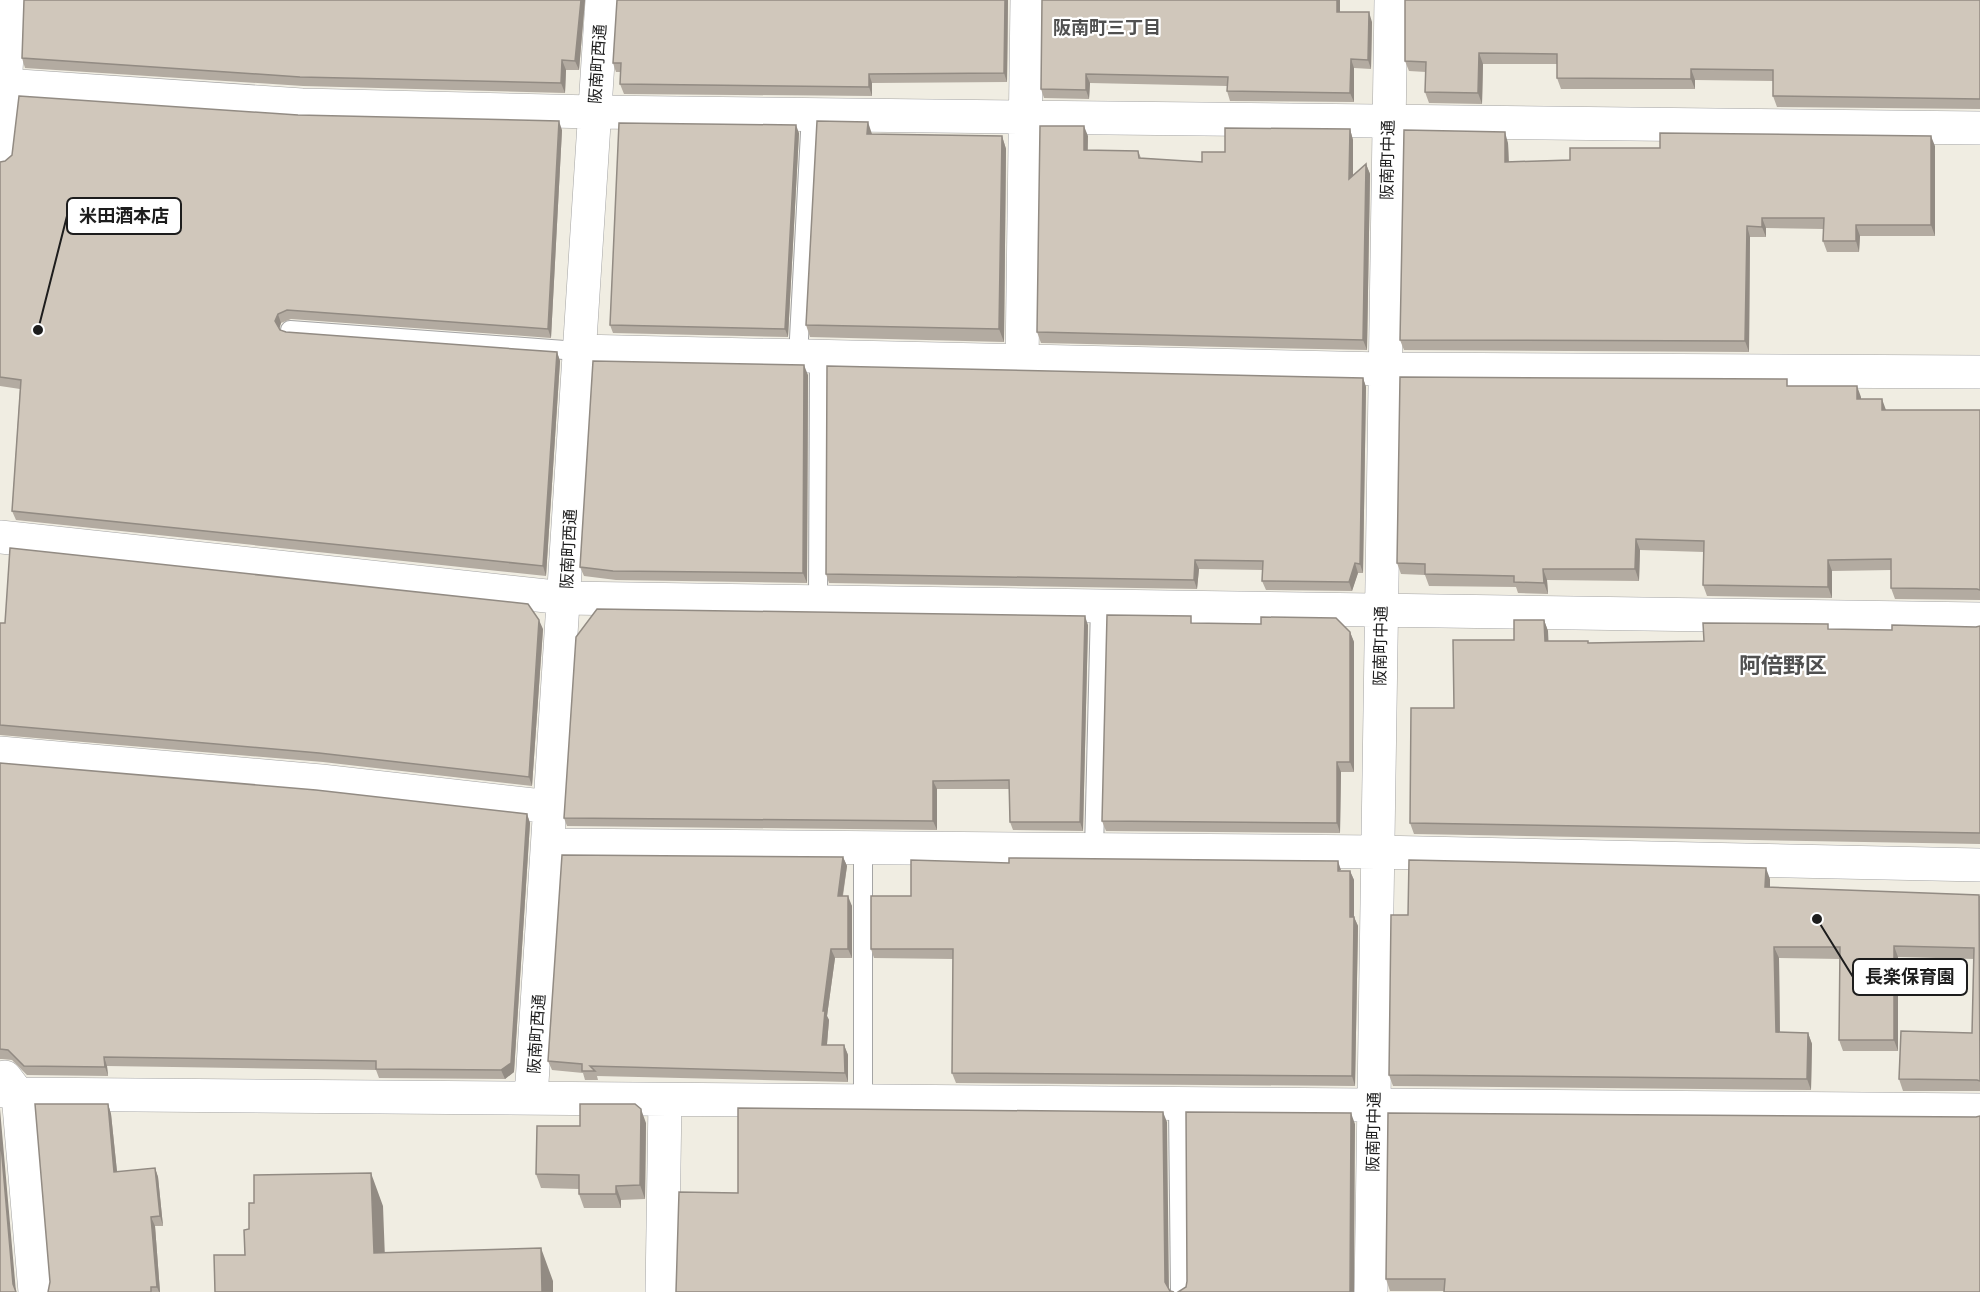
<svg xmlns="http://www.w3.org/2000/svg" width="1980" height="1292" viewBox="0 0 1980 1292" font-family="'IBM Plex Sans','Noto Sans JP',sans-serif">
<rect width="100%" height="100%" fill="#f0ede2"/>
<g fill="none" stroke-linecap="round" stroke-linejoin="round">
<defs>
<path id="lane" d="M290,330L578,351
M798,357L811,114
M818,602L819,357
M1094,850L1100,607
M863,1103V847
M1178,1105L1180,1292"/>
<path id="street" d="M4,85L302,105L593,112L1980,128
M0,154L11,0
M578,351L1384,369L1980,372
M1022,363L1027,0
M0,537L565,598L1980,619
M0,753L321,781L551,807
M549,845L1377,852L1980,865
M5,1077L18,1094L35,1292
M0,1090L18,1094L1980,1110
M531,1098L602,0
M662,1292L665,1101
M1371,1292L1391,0"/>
</defs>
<use href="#lane" stroke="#a4a4a4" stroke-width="20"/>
<use href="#street" stroke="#a4a4a4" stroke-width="34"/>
<use href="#lane" stroke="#fff" stroke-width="18"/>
<use href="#street" stroke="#fff" stroke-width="33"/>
</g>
<path fill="#b3aba1" d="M24,0H585L579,70H566L565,93L303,86L25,68L22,58Z
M1008,0L1007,82L872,83V96L624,94L620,84L621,72H616L613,63Z
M1042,0L1340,12L1372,22L1371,69L1354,68V102L1230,101L1227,91V86L1090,83L1089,99L1044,98L1041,89Z
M1980,0V109L1777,107L1773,96V81L1695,80V89H1561L1557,78V64H1483L1482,104L1429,103L1425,92L1426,72L1409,71L1405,61Z
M298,115L562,130L551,338L291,319L281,323L279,328L280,330L286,332L557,352L560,361L546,576L16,520L12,511L20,389L0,386V162Z
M1350,129L1353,140V176L1366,164L1370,174L1367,350L1041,343L1037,332L1088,136V150L1138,151L1141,158L1202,162L1225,152Z
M799,133L788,337L613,333L610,325Z
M872,134L1002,136L1006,149L1004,342L810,337L806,325Z
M1508,143L1509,162L1935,146V236H1860L1859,252H1827L1823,241L1824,229L1766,228V237H1750L1749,352L1404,350L1400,340Z
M808,375L807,583L616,580L584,576L580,567Z
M1363,378L1366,387L1363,573H1358L1352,591L1266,590L1262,581L1263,570L1199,569L1197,589L829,583L826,574Z
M1789,386L1861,397V399L1886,410H1980V600L1895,599L1891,588V570L1832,571V598L1707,596L1703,585L1704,552L1640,550L1639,581L1547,580L1548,594L1518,593L1516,587L1429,586L1425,575L1401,574L1397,563Z
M1544,620L1548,631V641L1589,643L1704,641L1830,629L1892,630L1976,627L1980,626V844L1414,834L1410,823L1454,708L1514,640Z
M0,623L543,629L532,786L323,762L0,735Z
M1194,623L1350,632L1354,642V772H1341L1340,833L1106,831L1102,821Z
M1088,625L1083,831L1013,830L1010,822L1009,789H937V830L567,826L564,818Z
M0,763L527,814L530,823L514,1072L505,1079L379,1078L376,1070L107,1066L108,1076L27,1075L12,1060L2,1059H0Z
M843,857L847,866L843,896L852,906V958H835L827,1016L829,1020L827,1045H844L848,1055V1082L597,1076L598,1080H585L583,1073L552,1070L548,1061Z
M1009,863L1350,871L1354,880V917L1358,926L1355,1086L956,1083L952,1073L953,959L874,958L871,949L911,896Z
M1770,879V888L1980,896V1091H1903L1899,1079L1972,1033L1974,959L1898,957V1051H1843L1839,1040L1840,959L1779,958L1780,1032L1808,1033L1812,1044L1811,1090L1393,1086L1389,1075L1408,915Z
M108,1104L111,1114L117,1172L155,1168L158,1177L163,1226H155L160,1292H48Z
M1976,1117L1444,1291H1390L1386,1279Z
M646,1123L645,1199L621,1200V1208H584L579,1194V1189L541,1188L536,1174L580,1126Z"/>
<path fill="#928b83" d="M581,0H585L579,70L575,61Z
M1005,0H1008L1007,82L1004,73Z
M1337,0H1340V21L1337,12Z
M1369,12L1372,22L1371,69L1368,60Z
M1479,53L1483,64L1482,104L1478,93Z
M1351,59L1354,68V102L1350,93Z
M562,60L566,70L565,93L561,83Z
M1691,69L1695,80V89L1691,79Z
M869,74L872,83V96L869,87Z
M1086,74L1090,83L1089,99L1086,90Z
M559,121L562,130L551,338L548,329Z
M868,122L872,134H867Z
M796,125L799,133L788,337L785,329Z
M1084,126L1088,136L1087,160L1084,150Z
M1350,129L1353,140V189L1349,179Z
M1505,132L1508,143L1509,173L1505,162Z
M1002,136L1006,149L1004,342L999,329Z
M1931,136L1935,146V236L1931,225Z
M1366,164L1370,174L1367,350L1363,340Z
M1762,218L1766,228V237L1762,227Z
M1856,225L1860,236L1859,252L1856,241Z
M1747,226L1750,237L1749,352L1745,341Z
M278,314L281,323L279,330L275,321Z
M557,352L560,361L546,576L543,566Z
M804,365L808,375L807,583L803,573Z
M1363,378L1366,387L1363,573L1360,564Z
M1857,386L1861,397V410L1857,399Z
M1882,399L1886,410H1882Z
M1636,539L1640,550L1639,581L1635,569Z
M1195,560L1199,569L1197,589L1194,580Z
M1828,560L1832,571V598L1828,587Z
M1355,563L1358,573L1352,591L1349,582Z
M1543,569L1547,580L1548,594L1544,583Z
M1085,616L1088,625L1083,831L1080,822Z
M539,620L543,629L532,786L529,777Z
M1544,620L1548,631L1549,652L1545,641Z
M1350,632L1354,642V772L1350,762Z
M1337,762L1341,772L1340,833L1337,823Z
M933,781L937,789V830L933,821Z
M527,814L530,823L514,1072L505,1079L501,1070Z
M843,857L847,866L841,906L838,896Z
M1338,861L1341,870L1338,871Z
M1766,868L1770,879V899L1765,887Z
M1350,871L1354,880V926L1350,917Z
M848,896L852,906V958L848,949Z
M1354,917L1358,926L1355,1086L1352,1076Z
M1894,946L1898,957V1051L1894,1040Z
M1774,947L1779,958L1780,1043L1776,1032Z
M831,949L835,958L827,1016L829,1020L826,1055L822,1045L823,1011Z
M1808,1033L1812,1044L1811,1090L1807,1079Z
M844,1045L848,1055V1082L845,1073Z
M104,1057L107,1066L108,1076L105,1067Z
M108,1104L111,1114L118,1181L114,1172Z
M0,1108V1109L16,1292L13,1284L0,1133Z
M641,1109L646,1123L645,1199L640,1185Z
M1163,1112L1167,1122L1169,1292L1165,1282Z
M1351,1113L1355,1124L1354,1292H1350Z
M155,1168L158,1177L163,1226L160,1216Z
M371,1173L383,1206L386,1285L374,1253Z
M616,1186L621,1200V1208L616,1194Z
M151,1217L155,1226L160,1292H159L157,1287Z
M541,1248L553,1281V1292H542Z"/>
<path fill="#d0c7bb" stroke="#928b83" stroke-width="1.5" d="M24,0H581L575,61L562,60L561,83L300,77L22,58Z
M617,0H1005L1004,73L869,74V87L620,84L621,63H613Z
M1042,0H1337V12H1369L1368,60L1351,59L1350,93L1227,91L1228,77L1086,74V90L1041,89Z
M1405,0H1980V99L1773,96V70L1691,69V79L1557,78V54L1479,53L1478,93L1425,92L1426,62L1405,61Z
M19,96L298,115L559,121L548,329L287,310L278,314L275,321L280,330L286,332L557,352L543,566L12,511L21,380L0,377V162L5,161L12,155Z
M817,121L868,122L867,134L1002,136L999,329L806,325Z
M619,123L796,125L785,329L610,325Z
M1040,126H1084V150L1138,151L1139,158L1202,162V152H1225V128L1350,129L1349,179L1366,164L1363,340L1037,332Z
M1404,130L1505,132V162L1570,160V148H1660V133L1931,136V225H1856V241H1823L1824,218H1762V227L1747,226L1745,341L1400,340Z
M593,361L804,365L803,573L613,571L580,567Z
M827,366L1363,378L1360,564L1355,563L1349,582L1262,581L1263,561L1195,560L1194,580L826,574Z
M1400,377L1787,379V386H1857V399H1882V410H1980V590L1977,589L1891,588V559L1828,560V587L1703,585L1704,541L1636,539L1635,569H1543L1544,583L1514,582V576L1425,574V564L1397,563Z
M10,548L528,604L539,620L529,777L319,753L0,725V623H5Z
M597,609L1085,616L1080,822H1010L1009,780L933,781V821L564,818L576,637Z
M1107,615L1191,616V623L1261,624V617L1336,618L1350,632V762H1337V823L1102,821Z
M1514,620H1544L1545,641H1588V643L1704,641L1703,623L1828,624V629L1892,630V625L1976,627L1980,626V833L1410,823L1411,708H1454L1453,640H1514Z
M0,763L316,790L527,814L511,1063L501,1070L376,1069V1061L104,1057L105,1067L24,1066L8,1050L0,1049Z
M562,855L843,857L838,896H848V949H831L823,1011H825L822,1045H844L845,1073L590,1066L595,1071H582V1064L548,1061Z
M1009,858L1338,861V871H1350V917H1354L1352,1076L952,1073L953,949H871V896H911V860L1009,863Z
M1409,860L1766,868L1765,887L1979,895L1980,1081L1977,1080L1899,1079L1901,1031L1972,1033L1974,948L1894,946V1040H1839L1840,947H1774L1776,1032L1808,1033L1807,1079L1389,1075L1391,915H1408Z
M35,1104H108L114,1172L155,1168L160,1216L151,1217L157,1287H151V1292H48L50,1282Z
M580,1104H635L641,1109L640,1185L616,1186V1194H579V1175L536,1174L537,1126H580Z
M738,1108L1163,1112L1165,1282L1170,1291L1174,1292H676L679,1192L738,1193Z
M1186,1112L1351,1113L1350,1292H1178L1186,1287L1187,1281Z
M1388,1113L1976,1117L1980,1116V1292H1444L1445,1279H1386Z
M0,1133L13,1284L16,1292H0Z
M371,1173L374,1253L541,1248L542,1292H215L214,1255H245L244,1230L249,1229V1203H254V1175Z"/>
<g text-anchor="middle" stroke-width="4.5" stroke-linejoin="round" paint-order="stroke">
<g font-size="16" fill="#1d1d1d" stroke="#fff">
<text transform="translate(597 64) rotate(-86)" y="6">阪南町西通</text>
<text transform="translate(1387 160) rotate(-89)" y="6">阪南町中通</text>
<text transform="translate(568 549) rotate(-87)" y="6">阪南町西通</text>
<text transform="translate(1380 646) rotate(-89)" y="6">阪南町中通</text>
<text transform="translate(536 1034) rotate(-86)" y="6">阪南町西通</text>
<text transform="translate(1373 1132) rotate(-89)" y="6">阪南町中通</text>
</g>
<g font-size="18" font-weight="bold" fill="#505050" stroke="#fff">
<text x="1107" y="34">阪南町三丁目</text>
</g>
<g font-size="22" font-weight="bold" fill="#505050" stroke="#fff">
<text x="1783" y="673">阿倍野区</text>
</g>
</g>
<path fill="none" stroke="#1d1d1d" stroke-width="2" d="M38 330L67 216M1817 919L1853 977"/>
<g fill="#1d1d1d" stroke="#fff" stroke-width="2">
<circle cx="38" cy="330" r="6"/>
<circle cx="1817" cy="919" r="6"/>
</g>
<g fill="#fff" stroke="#1d1d1d" stroke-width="2">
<rect x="67" y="198" width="114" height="36" rx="6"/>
<rect x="1853" y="959" width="114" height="36" rx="6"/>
</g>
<g font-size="18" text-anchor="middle" font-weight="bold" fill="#1d1d1d">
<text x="124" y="222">米田酒本店</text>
<text x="1910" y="983">長楽保育園</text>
</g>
</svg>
